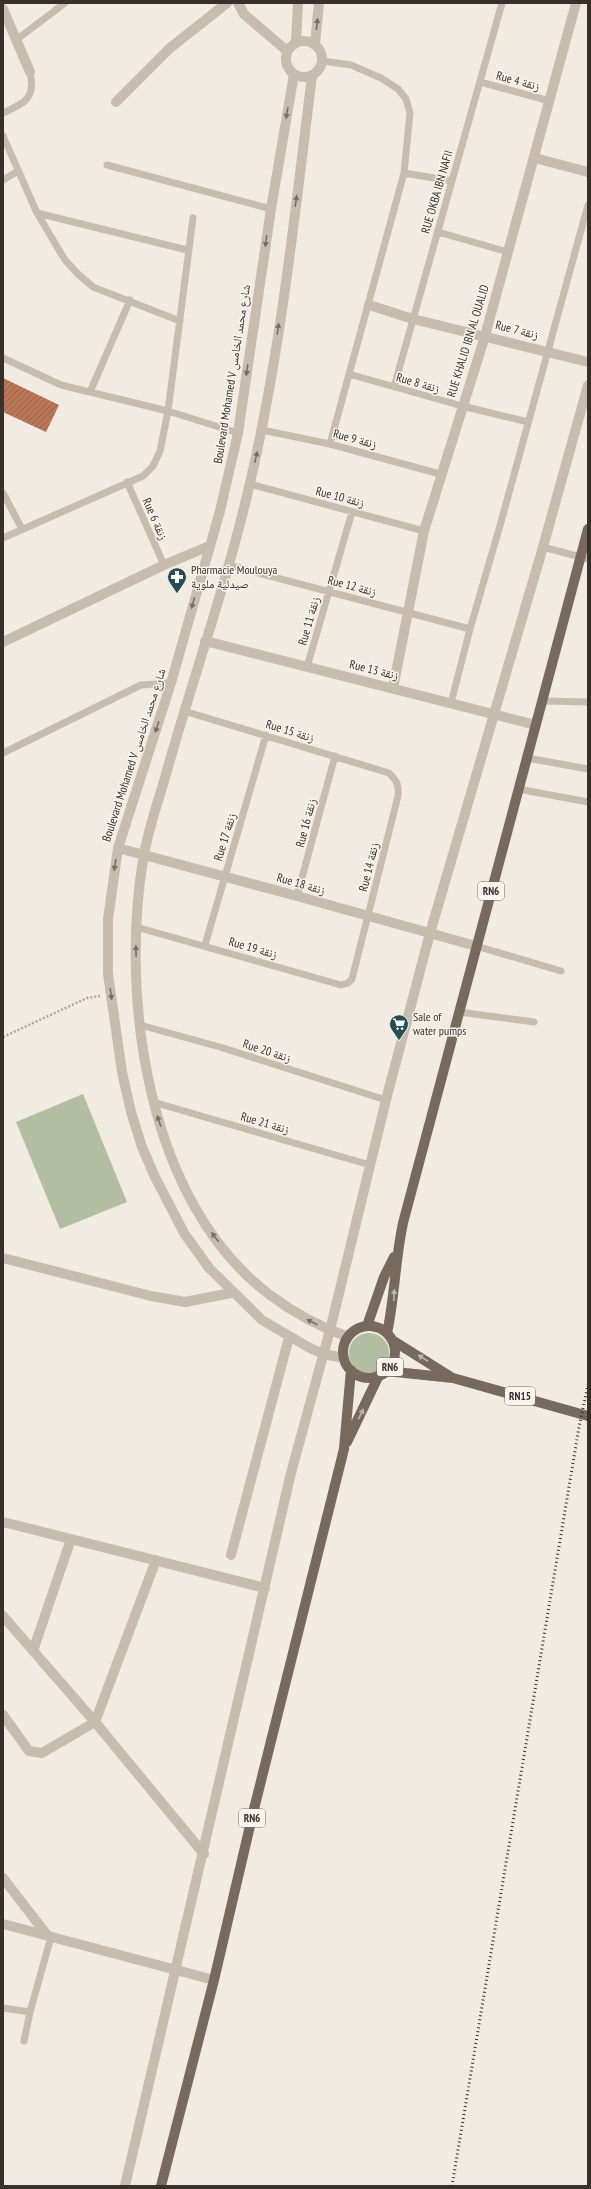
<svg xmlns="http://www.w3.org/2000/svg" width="591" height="2189" viewBox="0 0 591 2189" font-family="'PT Sans Narrow','Noto Naskh Arabic',sans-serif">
<defs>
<pattern id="building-hatch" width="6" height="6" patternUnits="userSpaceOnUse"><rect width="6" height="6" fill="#b97757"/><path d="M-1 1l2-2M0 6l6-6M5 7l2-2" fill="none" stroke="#976248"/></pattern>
</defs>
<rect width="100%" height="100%" fill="#f1ebe1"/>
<path fill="#b2bea2" d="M83,1094L127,1202L60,1229L16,1122Z
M349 1353a20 20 0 1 1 40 0a20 20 0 1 1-40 0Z"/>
<path fill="url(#building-hatch)" d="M3,378L59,405L46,432L3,412Z"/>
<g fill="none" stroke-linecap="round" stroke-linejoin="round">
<path stroke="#b3a698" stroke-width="2.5" stroke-dasharray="2 2" stroke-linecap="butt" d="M3,1037L87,998L100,996"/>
<path stroke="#c8bcae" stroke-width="7" d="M16,40L65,3
M323,61L351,65L381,78L398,89L406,99L410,113L404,173L330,444
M480,82L550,101
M3,113C25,103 36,98 30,72
M3,136L37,213L65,260L78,274L93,287L180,321
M107,165L271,209
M404,173L452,181
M3,180L18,171
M37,213L187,250
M438,232L508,252
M3,358L61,385L168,411L238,433
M349,374L462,406L528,422
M394,387L502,3
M90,392L130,300
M262,430L330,444L440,474
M127,482L164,565
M250,484L424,531
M3,493L22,529
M3,538L143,476L153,466L160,451L168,411L193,218
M543,547L588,559
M228,565L470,629
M307,667L352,512
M543,701L588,702
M451,703L470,629L501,522L588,205
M3,753L141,685L171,683
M527,758L588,769
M518,789L588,802
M297,896L335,756
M136,927L341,985L348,983L352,979L398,796C399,785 397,781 389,773L184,711
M205,945L266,735
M476,946L561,971
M459,1012L534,1022
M140,1025L220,1047L386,1100
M153,1102L370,1165
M3,2008L30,2012
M24,2041L30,2012L51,1937"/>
<path stroke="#c8bcae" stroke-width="10" d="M231,1555L288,1341"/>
<path stroke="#c8bcae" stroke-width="10" d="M238,3L244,14L287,51
M3,9L30,72
M286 59a18 18 0 1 1 36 0a18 18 0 1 1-36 0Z
M296,42L298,3
M315,44L319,3
M294,74L271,209L238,433L220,511L171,683L118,848L108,919V974L122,1072L131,1112L142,1147L155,1177L184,1233L209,1268L262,1320L308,1347L323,1354L344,1358
M312,76C295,212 281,350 250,483C228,579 195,672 168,767C160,797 148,828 143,860C120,1000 148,1204 270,1295C294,1313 320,1327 348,1337
M116,102L170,48L227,3
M535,158L588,172
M369,305L413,319L588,362
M205,641L536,725
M3,642L164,565L209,546
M393,688L424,531L485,336L576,3
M118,848L297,896L476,946
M3,1258L151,1296L185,1302L231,1293
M3,1522L265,1588
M3,1616L95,1722L204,1854
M33,1651L71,1539
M3,1715L29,1751L42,1753L95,1722L156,1560
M3,1878L47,1935
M3,1924L214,1980
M125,2186L291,1473L330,1330L386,1100L430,933L543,547L588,385"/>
<path stroke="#77695e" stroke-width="10" d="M367,1326L384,1277L394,1257
M343 1352a26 26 0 1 1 52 0a26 26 0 1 1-52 0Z
M387,1333C395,1296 395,1260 403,1223L588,529
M392,1340L451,1377
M386,1371L453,1378L588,1416
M347,1442L379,1375
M161,2186L214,1980L253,1813L344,1449L351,1370"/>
<path stroke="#37302b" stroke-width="3" stroke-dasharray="1 3" stroke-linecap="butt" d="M452,2186L579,1427L588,1385"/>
</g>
<defs><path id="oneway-solid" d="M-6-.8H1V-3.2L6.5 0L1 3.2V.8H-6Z"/></defs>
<g fill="#786f66">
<use href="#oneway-solid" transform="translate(317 24) rotate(-84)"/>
<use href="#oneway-solid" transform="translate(287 113) rotate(100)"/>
<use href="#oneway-solid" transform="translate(296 201) rotate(-82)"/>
<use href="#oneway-solid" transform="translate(266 241) rotate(98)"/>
<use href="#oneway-solid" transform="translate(278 329) rotate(-82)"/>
<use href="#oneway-solid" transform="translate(247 370) rotate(98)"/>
<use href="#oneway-solid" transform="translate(256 457) rotate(-78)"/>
<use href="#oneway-solid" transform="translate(193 603) rotate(105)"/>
<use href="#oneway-solid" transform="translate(157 727) rotate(108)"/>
<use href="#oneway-solid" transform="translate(115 865) rotate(99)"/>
<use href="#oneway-solid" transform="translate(136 951) rotate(-91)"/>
<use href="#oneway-solid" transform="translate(111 994) rotate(82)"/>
<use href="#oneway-solid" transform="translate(159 1121) rotate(-108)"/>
<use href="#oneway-solid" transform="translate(215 1237) rotate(-127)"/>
<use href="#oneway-solid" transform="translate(312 1322) rotate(-152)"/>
</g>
<g fill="#beb5ad">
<use href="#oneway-solid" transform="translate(394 1295) rotate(-87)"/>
<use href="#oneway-solid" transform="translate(423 1358) rotate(-147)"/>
<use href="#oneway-solid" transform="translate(361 1414) rotate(-64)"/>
</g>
<defs>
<symbol id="pharmacy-pin" viewBox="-11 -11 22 30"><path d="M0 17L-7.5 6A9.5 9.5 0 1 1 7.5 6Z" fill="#254d54" stroke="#f9f4ed"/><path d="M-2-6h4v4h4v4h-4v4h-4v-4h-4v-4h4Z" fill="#fff"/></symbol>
<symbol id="supermarket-pin" viewBox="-11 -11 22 30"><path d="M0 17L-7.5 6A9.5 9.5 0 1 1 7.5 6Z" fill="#254d54" stroke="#f9f4ed"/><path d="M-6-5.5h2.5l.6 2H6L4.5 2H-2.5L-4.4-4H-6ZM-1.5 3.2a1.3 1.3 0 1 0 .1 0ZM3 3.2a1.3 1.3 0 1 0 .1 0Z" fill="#fff"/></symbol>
</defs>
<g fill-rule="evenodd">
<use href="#pharmacy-pin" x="166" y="566" width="22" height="30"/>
<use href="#supermarket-pin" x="388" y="1013" width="22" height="30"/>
</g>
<g text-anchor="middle" stroke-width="3" stroke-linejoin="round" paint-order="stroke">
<g fill="#f9f4ed" stroke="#716b65" stroke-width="1">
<rect x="478" y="882" width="26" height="18" rx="3"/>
<rect x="377" y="1358" width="26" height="18" rx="3"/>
<rect x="505" y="1387" width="30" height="18" rx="3"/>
<rect x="239" y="1809" width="26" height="18" rx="3"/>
</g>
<g font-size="11" font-weight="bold" fill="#37302b">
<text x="491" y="895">RN6</text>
<text x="390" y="1371">RN6</text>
<text x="520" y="1400">RN15</text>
<text x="252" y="1822">RN6</text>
</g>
<g font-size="12" fill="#37302b" stroke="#f9f4ed">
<text transform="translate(518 81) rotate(15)" y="4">Rue 4 زنقة</text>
<text transform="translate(437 192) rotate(-74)" y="4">RUE OKBA IBN NAFII</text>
<text transform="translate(517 330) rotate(14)" y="4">Rue 7 زنقة</text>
<text transform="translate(468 341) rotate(-73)" y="4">RUE KHALID IBN AL OUALID</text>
<text transform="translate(232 374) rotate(-81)" y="4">Boulevard Mohamed V شارع محمد الخامس</text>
<text transform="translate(418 383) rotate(16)" y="4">Rue 8 زنقة</text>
<text transform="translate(355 439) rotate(15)" y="4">Rue 9 زنقة</text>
<text transform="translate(340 497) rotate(15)" y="4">Rue 10 زنقة</text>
<text transform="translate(155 519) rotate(66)" y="4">Rue 6 زنقة</text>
<text transform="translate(352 586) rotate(15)" y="4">Rue 12 زنقة</text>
<text transform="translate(309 621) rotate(-74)" y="4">Rue 11 زنقة</text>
<text transform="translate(374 670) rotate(14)" y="4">Rue 13 زنقة</text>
<text transform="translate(290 731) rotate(17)" y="4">Rue 15 زنقة</text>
<text transform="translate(134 755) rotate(-72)" y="4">Boulevard Mohamed V شارع محمد الخامس</text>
<text transform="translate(306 823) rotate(-75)" y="4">Rue 16 زنقة</text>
<text transform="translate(225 837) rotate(-73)" y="4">Rue 17 زنقة</text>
<text transform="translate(369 867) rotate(-76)" y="4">Rue 14 زنقة</text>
<text transform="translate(301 884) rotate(16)" y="4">Rue 18 زنقة</text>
<text transform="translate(253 948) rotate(16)" y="4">Rue 19 زنقة</text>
<text transform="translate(267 1051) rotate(18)" y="4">Rue 20 زنقة</text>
<text transform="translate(265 1123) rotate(16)" y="4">Rue 21 زنقة</text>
</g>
<g font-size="12" fill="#37302b" stroke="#f9f4ed" text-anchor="start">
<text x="191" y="574">Pharmacie Moulouya<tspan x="191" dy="14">صيدلية ملوية</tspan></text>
<text x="413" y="1021">Sale of<tspan x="413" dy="14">water pumps</tspan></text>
</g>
</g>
<rect width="591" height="2189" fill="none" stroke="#37302b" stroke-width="8"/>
</svg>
